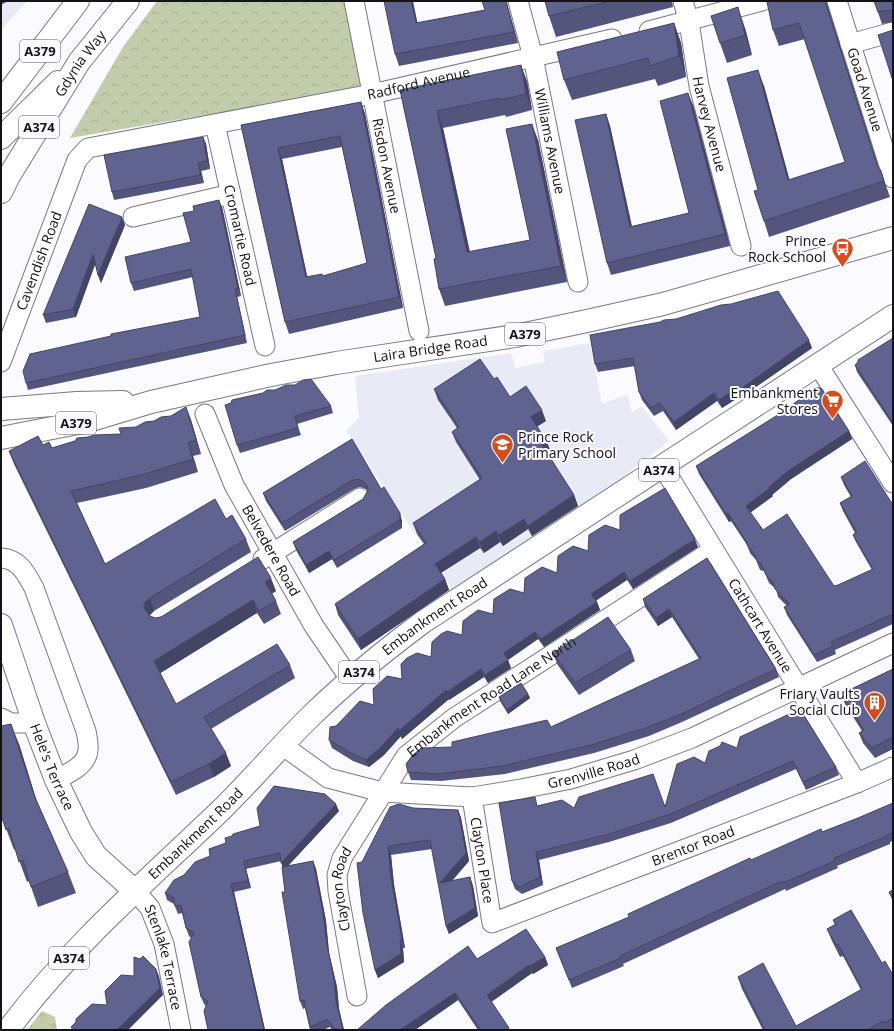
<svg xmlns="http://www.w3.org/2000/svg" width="894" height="1031" viewBox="0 0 894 1031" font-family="'Open Sans',sans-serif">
<defs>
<pattern id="grass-tufts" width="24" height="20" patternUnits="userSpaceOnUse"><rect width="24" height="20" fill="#c1cdab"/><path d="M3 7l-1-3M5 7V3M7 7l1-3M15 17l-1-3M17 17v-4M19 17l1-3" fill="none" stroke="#a5af92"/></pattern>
<pattern id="park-crowns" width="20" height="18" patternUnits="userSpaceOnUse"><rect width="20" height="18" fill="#c1cdab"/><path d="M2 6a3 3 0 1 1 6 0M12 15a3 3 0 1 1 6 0" fill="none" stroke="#a5af92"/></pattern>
</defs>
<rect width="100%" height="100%" fill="#fafaff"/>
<path fill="#e8eaf5" d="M1,1H27L1,30Z
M590,343L602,404L628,394L631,412L642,406L669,441L581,510L454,592L346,431L359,418L355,376L511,353L515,368L545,362L543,351Z"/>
<path fill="url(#grass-tufts)" d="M42,1011L55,1017L57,1030H27Z"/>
<path fill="url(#park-crowns)" d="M157,1H344L363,88L70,138L123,47Z"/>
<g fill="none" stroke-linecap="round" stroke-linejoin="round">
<defs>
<g id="minor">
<path id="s1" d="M354,1L419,331"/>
<path id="s2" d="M518,1L533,57L578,282"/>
<path id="s3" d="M683,1L689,22L699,86L741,246"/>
<path id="s4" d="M837,1L893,178"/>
<path d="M649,31L762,1"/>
<path d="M850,44L893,32"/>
<path id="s5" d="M215,124L265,346"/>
<path d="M133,217L231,194"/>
<path id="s6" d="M1,362L77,160L88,148L372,94L612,39"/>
<path d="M818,365L893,483"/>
<path id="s7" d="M205,414L234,485L314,626L350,679"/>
<path id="s8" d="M663,467L857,783"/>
<path d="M1,558C19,559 26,573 34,588L86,731C87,737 89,744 88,750C87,766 68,773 56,780"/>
<path d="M263,559L360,498"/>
<path d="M1,718L11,723H34"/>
<path id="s9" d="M282,745L328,778L382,792L472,797L521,789L571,779L634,760L692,738L893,643"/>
<path id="s10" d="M472,797L492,923L857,783L893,767"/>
<path id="s11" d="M135,891L150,908L164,944L181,1030"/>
<path id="s12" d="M357,996L338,891L337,875L342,858L406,756L454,718L713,550"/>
</g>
<g id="primary">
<path d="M1,102L78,1"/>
<path d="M1,138L58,82"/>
<path id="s13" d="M1,192L9,176L79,62L128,1"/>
<path d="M1,409L77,403L123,402"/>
<path id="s14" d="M1,438L88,421L151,402L271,375L336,363L515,336L587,321L663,304L893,238"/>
<path id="s15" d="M1,625L34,723L56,780L81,832L96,856L135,891"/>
<path id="s16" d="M8,1030C69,948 147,881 220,811C252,780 280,746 312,715C347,681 384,651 423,622L893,316"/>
</g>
</defs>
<use href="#minor" stroke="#797a84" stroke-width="21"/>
<use href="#primary" stroke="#797a84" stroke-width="24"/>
<use href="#minor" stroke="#fff" stroke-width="19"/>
<use href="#primary" stroke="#fff" stroke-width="22"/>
</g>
<path fill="#53557c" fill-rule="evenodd" d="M1,1H8L1,5Z
M545,1H672L673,7L556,37L549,16Z
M771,1H826L878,167L881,171L890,197L769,237L764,221L758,190L764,86L789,180L845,162L805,39L779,46L773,30Z
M874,1H893V22L882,24Z
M507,4L518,43L399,66L395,54L417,23L485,10Z
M674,23L681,43L686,77L658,86L655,79L572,100L564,80Z
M745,28L752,55L727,63L720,43Z
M527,81L532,110L506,117L505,115L443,128L470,252L530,240L538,140L567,282L445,306L439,289L436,258L400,90Z
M361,102L365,114L403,308L289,334L285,322L241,125ZM342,147L367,263L323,276L307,277L282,159Z
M693,105L730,246L611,275L607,263L606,114L610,126L632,226L689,213Z
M203,137L206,144L210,169L201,171L204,183L114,200L112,192Z
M222,207L241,296L237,297L247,343L28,390L26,383L200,317L193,277L134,291L131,283L191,242Z
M125,225L101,283L98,275L95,264L76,317L46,323L43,315Z
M590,335L812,348L737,400L736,399L722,408L717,401L676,430L663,411L654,416L642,400L639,392L635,366L598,372L595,364Z
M893,338V426L857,372L855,365Z
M494,379L510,397L546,421L537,426L551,452L548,455L574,495L578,506L532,536L528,529L503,546L500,542L484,553L480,548L441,573L445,579L449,590L361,650L338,615L335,604L424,544L417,534L413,523L480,480L456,442L452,432L457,428L438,400L434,389Z
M275,390L331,406L333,413L297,424L301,435L240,453L237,445Z
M186,407L191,420L201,454L193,456L198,472L146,488L77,503L105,564L226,519L246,539L251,552L154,611L150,615V616L155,618L276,591L272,593L276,601L281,614L264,624L257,613L160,673L176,704L290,665L295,678L211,729L231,766L214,777L176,795L14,464L9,451L43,445L52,448L88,437L121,434L136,427L171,416Z
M849,431L852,439L791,479L772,495L773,496L750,513L763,530L834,586L838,585L872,570L856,542L853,535L855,533L843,511L840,503L851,497L844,485L841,477L893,505V624L835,650L836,654L817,662L787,615L784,607L787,606L778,597L776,589L769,583L764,571L760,570L756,560L750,553L747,545L731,521L729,522L699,474L696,466Z
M352,439L381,489L402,521V528L337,568L332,559L309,573L296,550L293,542L363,499L368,491L366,489L360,487L354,489L285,531L266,501L263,493Z
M620,530L698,547L633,589L627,580L596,600L600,610L544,647L538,639L508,660L511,668L488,683L484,677L449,700V699L402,739L401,736L384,755L369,767L353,761L332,748L329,740L336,726L374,705L402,679L462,635L524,593L557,573Z
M707,558L776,669L779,677L682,722L649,736L594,753L505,774L441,781L411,780L408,772L452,747L551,727L699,659L672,617L658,626L645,607L643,599Z
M631,650L635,661L579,695L557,664L553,653Z
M893,669V749L875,758L863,743L859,733L862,731L845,704L841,694Z
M528,694L530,698L508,714L500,701L499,697Z
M19,744L37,802L68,872L76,893L38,907L29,881L27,882L15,849L14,850L1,815Z
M737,748L836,767L839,775L806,790L796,769L671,823L609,842L539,860L543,885L522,894L515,889L512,881L538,806L574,808L665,807L705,763Z
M893,803V841L890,842V844L837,866L838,868L786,891L785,889L623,964L624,966L572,988L556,948L629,917L751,860L858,818Z
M413,808L458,810L461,818L469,861L452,881L470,877L473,886L478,916L449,934L446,926L432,849L391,855L394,885L405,948H403L404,962L378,978L375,970L362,862Z
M339,811L288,866L313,861L316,869L326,921L329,953L337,987L339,1009L344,1030H332L330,1027L323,1030H310L305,1008L303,1009L300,1001L285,892L283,867L281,861L246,869L251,888L234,892L265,1030L206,1006L204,1004L201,997L191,938L189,936L186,928L182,913L178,914L174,904L167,900L165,893Z
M833,920L882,963L893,975V1030H763L742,989L738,977L796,1026L861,990L843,956L840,957L832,941L827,929L835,925Z
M545,957L548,965L533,974L532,973L491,1001L510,1030H478L458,1000L415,1030H357L477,959Z"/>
<path fill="#434565" d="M411,1H413L420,35L416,23Z
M506,1H507V4L518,43L514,32Z
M825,1H826L883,181L877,165Z
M738,7L745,28L752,55L745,35Z
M674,23L681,43L686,77L679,56Z
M521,65L527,81L532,110L526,94Z
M758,70L764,86L794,196L788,180Z
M688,93L693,105L730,246L725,234Z
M361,102L365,114L403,308L399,297Z
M437,111L443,128L473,268L467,252Z
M606,114L610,126L634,238L630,227Z
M532,124L538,140L567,282L561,266Z
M203,137L206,144L210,169L207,161Z
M278,148L282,159L310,289L306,277Z
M198,163L201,171L204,183L201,175Z
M219,200L222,207L241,296L238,289Z
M122,217L125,225L101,283L98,275Z
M93,254L96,262L76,317L73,309Z
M235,289L237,297L247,343L245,335Z
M809,340L812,348L737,400L735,393Z
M733,391L736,399L722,408L719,400Z
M714,393L717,401L676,430L674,422Z
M186,407L191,420L201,454L196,440Z
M542,410L546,421L535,428L531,417Z
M849,431L852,439L791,479L772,495L773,496L748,514L746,506L788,471Z
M547,442L551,452L545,456L542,445Z
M188,443L193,456L198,472L193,459Z
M574,495L578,506L532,536L528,526Z
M400,513L402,521V528L400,520Z
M728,513L731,521L729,522L726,514Z
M524,519L528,529L503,546L499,535Z
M496,531L500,542L484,553L480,542Z
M476,537L480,548L439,574L435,564Z
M695,539L698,547L633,589L630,581Z
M329,551L332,559L309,573L306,565Z
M624,572L627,580L594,602L591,594Z
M271,578L276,591L270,595L265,582Z
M445,579L449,590L361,650L358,639Z
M150,598L154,611L150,615L149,621L144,608L145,602Z
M253,600L257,613L159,674L154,661Z
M597,602L600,610L544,647L541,639Z
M669,609L672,617L658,626L656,618Z
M535,632L538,639L506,661L504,653Z
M508,660L511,668L488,683L485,675Z
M481,669L484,677L449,700V699L402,739L401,736L384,755L369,767L366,760L398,728L446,690Z
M528,694L530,698L508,714L507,710Z
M11,724L19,744L41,815L34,795Z
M226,753L231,766L214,777L209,764Z
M336,804L339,811L284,870L281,863Z
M458,810L461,818L469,861L443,891L440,883Z
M388,846L391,855L394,885L405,948L402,940L391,877Z
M536,852L539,860L543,885L540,877Z
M244,861L246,869L251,888L248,881Z
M313,861L316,869L326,921L329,953L337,987L339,1009L344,1030H343L336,1001Z
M470,877L473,886L478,916L449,934L446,926Z
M231,884L234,892L265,1030H264Z
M400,940L403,948L404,962L378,978L375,970Z
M545,957L548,965L533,974L530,966Z
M529,965L532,973L490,1003L487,995Z
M156,969L159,976L163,995L128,1030H117Z
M455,993L458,1000L415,1030H400Z"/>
<path fill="#606390" stroke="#434565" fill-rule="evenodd" d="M384,1H411L416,23L485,10L482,1H506L514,32L395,54Z
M545,1H610L549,16Z
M771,1H825L877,165L881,171L884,181L764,221L754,191L758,190L727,78L758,70L788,180L845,162L799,23L773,30L767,2Z
M874,1H893V11L891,10L878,12Z
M738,7L745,35L720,43L711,16Z
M674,23L679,56L650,66L648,58L564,80L557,52Z
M893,30V81L878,35Z
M521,65L526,94L500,100L499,98L437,111L467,252L530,240L506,129L532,124L561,266L439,289L434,259L436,258L400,90Z
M688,93L725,234L607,263L575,120L606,114L630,227L689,213L660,101Z
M361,102L399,297L285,322L241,125ZM340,136L367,263L323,276L322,274L306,277L278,148Z
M203,137L207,161L198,163L201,175L112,192L104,155Z
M219,200L238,289H235L245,335L26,383L23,371L30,354L111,336V334L200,317L191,269L131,283L125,257L191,242L183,213L194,211L193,206Z
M89,204L122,217L98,275L93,254L73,309L43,315Z
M778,291L809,340L735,393L733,391L719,400L714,393L674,422L660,403L651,408L639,392L633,358L595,364L590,335L660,322L664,320L676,319L721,305L731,304Z
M893,338V423L855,365L858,362V360Z
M480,359L494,379L497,377L510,397L526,386L542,410L531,417L547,442L542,445L574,495L528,526L524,519L499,535L496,531L480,542L476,537L435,564L445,579L358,639L335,604L426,543L413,523L482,478L452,432L459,427L434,389Z
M311,379L331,406L295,416L298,428L237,445L225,405L231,403L232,400L263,393L267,390H275L286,385H295L303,380Z
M816,387L822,389L849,431L788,471L769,487L770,488L746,506L763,530L787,514L834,586L838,585L873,569L853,535L857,532L840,503L852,496L841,477L865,461L893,505V614L831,642L833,646L814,655L784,607L790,604L775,589L773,582L766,575L761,563L758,562L753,552L747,545V543L728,513L726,514L696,466L784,411Z
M186,407L196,440L188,443L193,459L141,475L71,491L105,564L215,499L226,519L232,515L246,539L150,598L145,602L144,608L150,616L155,618L161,617L258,557L271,578L265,582L276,601L259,611L253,600L154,661L176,704L277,644L290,665L204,717L226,753L209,764L171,782L9,451L38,436L43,445L49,442L52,448L75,441L77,438L88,437L94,435L121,434L119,428L136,427L145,422L154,421L161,417L171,416Z
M352,439L381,489L384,487L400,513V520L334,560L329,551L306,565L293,542L363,499L368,490L367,485L363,481L357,479L351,481L282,523L263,493Z
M665,488L695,539L630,581L624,572L591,594L597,602L541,639L535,632L504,653L508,660L485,675L481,669L447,692L446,690L399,731L398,728L381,747L366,760L351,753L329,740L330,727L336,726L360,701L374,705L373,689L387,676L402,679L401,664L407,658L417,653L431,657L432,642L441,634L447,631L462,635L463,621L478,610L493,614L494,599L510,589L524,593L525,578L542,567L557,573L558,556L573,546L588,551L589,535L605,525L620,530V515Z
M707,558L776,669L679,715L646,728L591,745L502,766L438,774L408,772L406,764L412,756L421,748L452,747V742L547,720L551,727L701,658L669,609L656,618L643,599Z
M608,617L631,650L575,683L553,653Z
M893,669V722H892L893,723V737L872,748L859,733L864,730L841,694Z
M521,683L528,694L507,710L499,697Z
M800,709L836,767L803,782L793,761L668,815L606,835L536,852L540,877L519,887L512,881L499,803L535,797L537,806L562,800L574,808L579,797L653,774L665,807L677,764L694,757L705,763L709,751L720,746L722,742L737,748L740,737Z
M11,724L34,795L68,872L31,887L23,860L19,862L9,828L6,830L1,815V726Z
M274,786L325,794L336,804L281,863L280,853L244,861L248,881L231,884L264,1030H208L204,1011L208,1001L201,997L189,942L194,933L186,928L181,905L175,906L173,897L165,893L174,880L184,875L195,862L210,856L209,849L226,843L225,838L232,836L233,834L260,826L257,808Z
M893,803V832L887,835V836L834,858L835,861L783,883L782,881L620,956L621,958L569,980L556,948L629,917L628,914L750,858L751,860L821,829L822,832L858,818Z
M399,804L413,808L458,810L466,853L440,883L470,877L475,908L446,926L430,840L388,846L391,877L402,940H400L401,954L375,970L363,913L357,863L362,862L390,807Z
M313,861L323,913L327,945L334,979L336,1001L343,1030H336L327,1019L310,1027L304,1000L300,1001L282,892H285L282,867Z
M893,890V900L889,892Z
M851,910L882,963L885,961L893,975V1018L884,1023L883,1021L867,1030H864L863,1029L862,1030H765L738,977L763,963L796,1026L862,989L838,944L836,945L827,929L836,924L833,920Z
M526,929L545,957L530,966L529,965L487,995L509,1028L507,1030H478L480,1029L455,993L400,1030H357L386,1005L468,946L477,959Z
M143,956L156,969L160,988L117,1030H73L71,1027L76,1022V1019L92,1004L107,1005L105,991L121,975L134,976V957L140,959Z"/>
<defs>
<symbol id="bus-pin" viewBox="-11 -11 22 30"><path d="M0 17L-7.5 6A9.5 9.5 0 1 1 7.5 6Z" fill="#d54d1d" stroke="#fafaff"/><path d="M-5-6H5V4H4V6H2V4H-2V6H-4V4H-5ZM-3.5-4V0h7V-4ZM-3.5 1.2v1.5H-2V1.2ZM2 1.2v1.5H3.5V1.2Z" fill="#fff"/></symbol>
<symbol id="supermarket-pin" viewBox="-11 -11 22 30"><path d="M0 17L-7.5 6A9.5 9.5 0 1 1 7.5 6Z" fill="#d54d1d" stroke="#fafaff"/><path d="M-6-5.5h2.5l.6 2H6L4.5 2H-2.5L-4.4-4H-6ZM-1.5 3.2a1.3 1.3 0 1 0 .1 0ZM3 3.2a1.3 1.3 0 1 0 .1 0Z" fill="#fff"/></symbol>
<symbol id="school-pin" viewBox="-11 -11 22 30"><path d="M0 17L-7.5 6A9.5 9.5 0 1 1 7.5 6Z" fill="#d54d1d" stroke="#fafaff"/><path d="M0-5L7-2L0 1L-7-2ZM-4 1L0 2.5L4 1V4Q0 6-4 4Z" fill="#fff"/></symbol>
<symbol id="building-pin" viewBox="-11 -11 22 30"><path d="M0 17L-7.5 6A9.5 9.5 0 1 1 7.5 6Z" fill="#d54d1d" stroke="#fafaff"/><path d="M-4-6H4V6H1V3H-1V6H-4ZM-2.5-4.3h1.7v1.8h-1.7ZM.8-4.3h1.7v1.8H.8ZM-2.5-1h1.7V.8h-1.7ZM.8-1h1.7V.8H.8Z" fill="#fff"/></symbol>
</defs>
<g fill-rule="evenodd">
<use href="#bus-pin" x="830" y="236" width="25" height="34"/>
<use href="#supermarket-pin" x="820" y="388" width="25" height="34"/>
<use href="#school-pin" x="490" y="432" width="25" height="34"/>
<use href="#building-pin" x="862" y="690" width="25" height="34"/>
</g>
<g text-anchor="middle" stroke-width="4" stroke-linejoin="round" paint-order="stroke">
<g fill="#fafaff" stroke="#58585d" stroke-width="1">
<rect x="20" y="40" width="40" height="22" rx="3"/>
<rect x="19" y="116" width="40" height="22" rx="3"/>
<rect x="505" y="323" width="40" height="22" rx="3"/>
<rect x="56" y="412" width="40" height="22" rx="3"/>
<rect x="639" y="459" width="40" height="22" rx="3"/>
<rect x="339" y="661" width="40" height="22" rx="3"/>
<rect x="49" y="947" width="40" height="22" rx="3"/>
</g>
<g font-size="13" font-weight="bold" fill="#131317">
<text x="40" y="56">A379</text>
<text x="39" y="132">A374</text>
<text x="525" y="339">A379</text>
<text x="76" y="428">A379</text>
<text x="659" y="475">A374</text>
<text x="359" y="677">A374</text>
<text x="69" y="963">A374</text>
</g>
<g font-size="14" fill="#131317" stroke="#fafaff">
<text dy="5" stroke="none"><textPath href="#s13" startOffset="151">Gdynia Way</textPath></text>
<text dy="5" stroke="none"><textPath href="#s6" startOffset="569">Radford Avenue</textPath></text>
<text dy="5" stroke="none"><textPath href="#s4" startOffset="93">Goad Avenue</textPath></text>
<text dy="5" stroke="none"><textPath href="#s3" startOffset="126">Harvey Avenue</textPath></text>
<text dy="5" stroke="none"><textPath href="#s2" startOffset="144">Williams Avenue</textPath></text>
<text dy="5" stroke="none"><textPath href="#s1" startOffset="168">Risdon Avenue</textPath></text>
<text dy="5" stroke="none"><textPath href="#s5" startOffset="114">Cromartie Road</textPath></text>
<text dy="5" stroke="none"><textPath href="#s6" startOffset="108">Cavendish Road</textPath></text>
<text dy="5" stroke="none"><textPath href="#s14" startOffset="439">Laira Bridge Road</textPath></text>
<text dy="5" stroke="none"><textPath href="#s7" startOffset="152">Belvedere Road</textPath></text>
<text dy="5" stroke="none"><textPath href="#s16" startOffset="596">Embankment Road</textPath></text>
<text dy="5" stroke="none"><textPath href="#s8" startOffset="186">Cathcart Avenue</textPath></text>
<text dy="5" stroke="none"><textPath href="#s12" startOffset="365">Embankment Road Lane North</textPath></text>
<text dy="5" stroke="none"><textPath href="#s15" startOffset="151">Hele's Terrace</textPath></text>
<text dy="5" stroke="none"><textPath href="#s9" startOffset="327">Grenville Road</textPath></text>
<text dy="5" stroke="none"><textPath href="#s16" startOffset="272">Embankment Road</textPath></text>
<text dy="5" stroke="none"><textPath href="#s10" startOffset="343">Brentor Road</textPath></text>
<text dy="5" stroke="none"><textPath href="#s10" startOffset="64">Clayton Place</textPath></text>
<text dy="5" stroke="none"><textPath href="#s12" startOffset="109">Clayton Road</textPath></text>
<text dy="5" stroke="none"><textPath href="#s11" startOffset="74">Stenlake Terrace</textPath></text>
</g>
<g font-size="14" fill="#131317" stroke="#fafaff" text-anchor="end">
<text x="826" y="246">Prince<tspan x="826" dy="16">Rock School</tspan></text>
<text x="818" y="398">Embankment<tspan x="818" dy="16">Stores</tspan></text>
<text x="518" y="442" text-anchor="start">Prince Rock<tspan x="518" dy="16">Primary School</tspan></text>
<text x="860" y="699">Friary Vaults<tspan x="860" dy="16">Social Club</tspan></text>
</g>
</g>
<rect width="894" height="1031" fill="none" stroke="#131317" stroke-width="4"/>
</svg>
